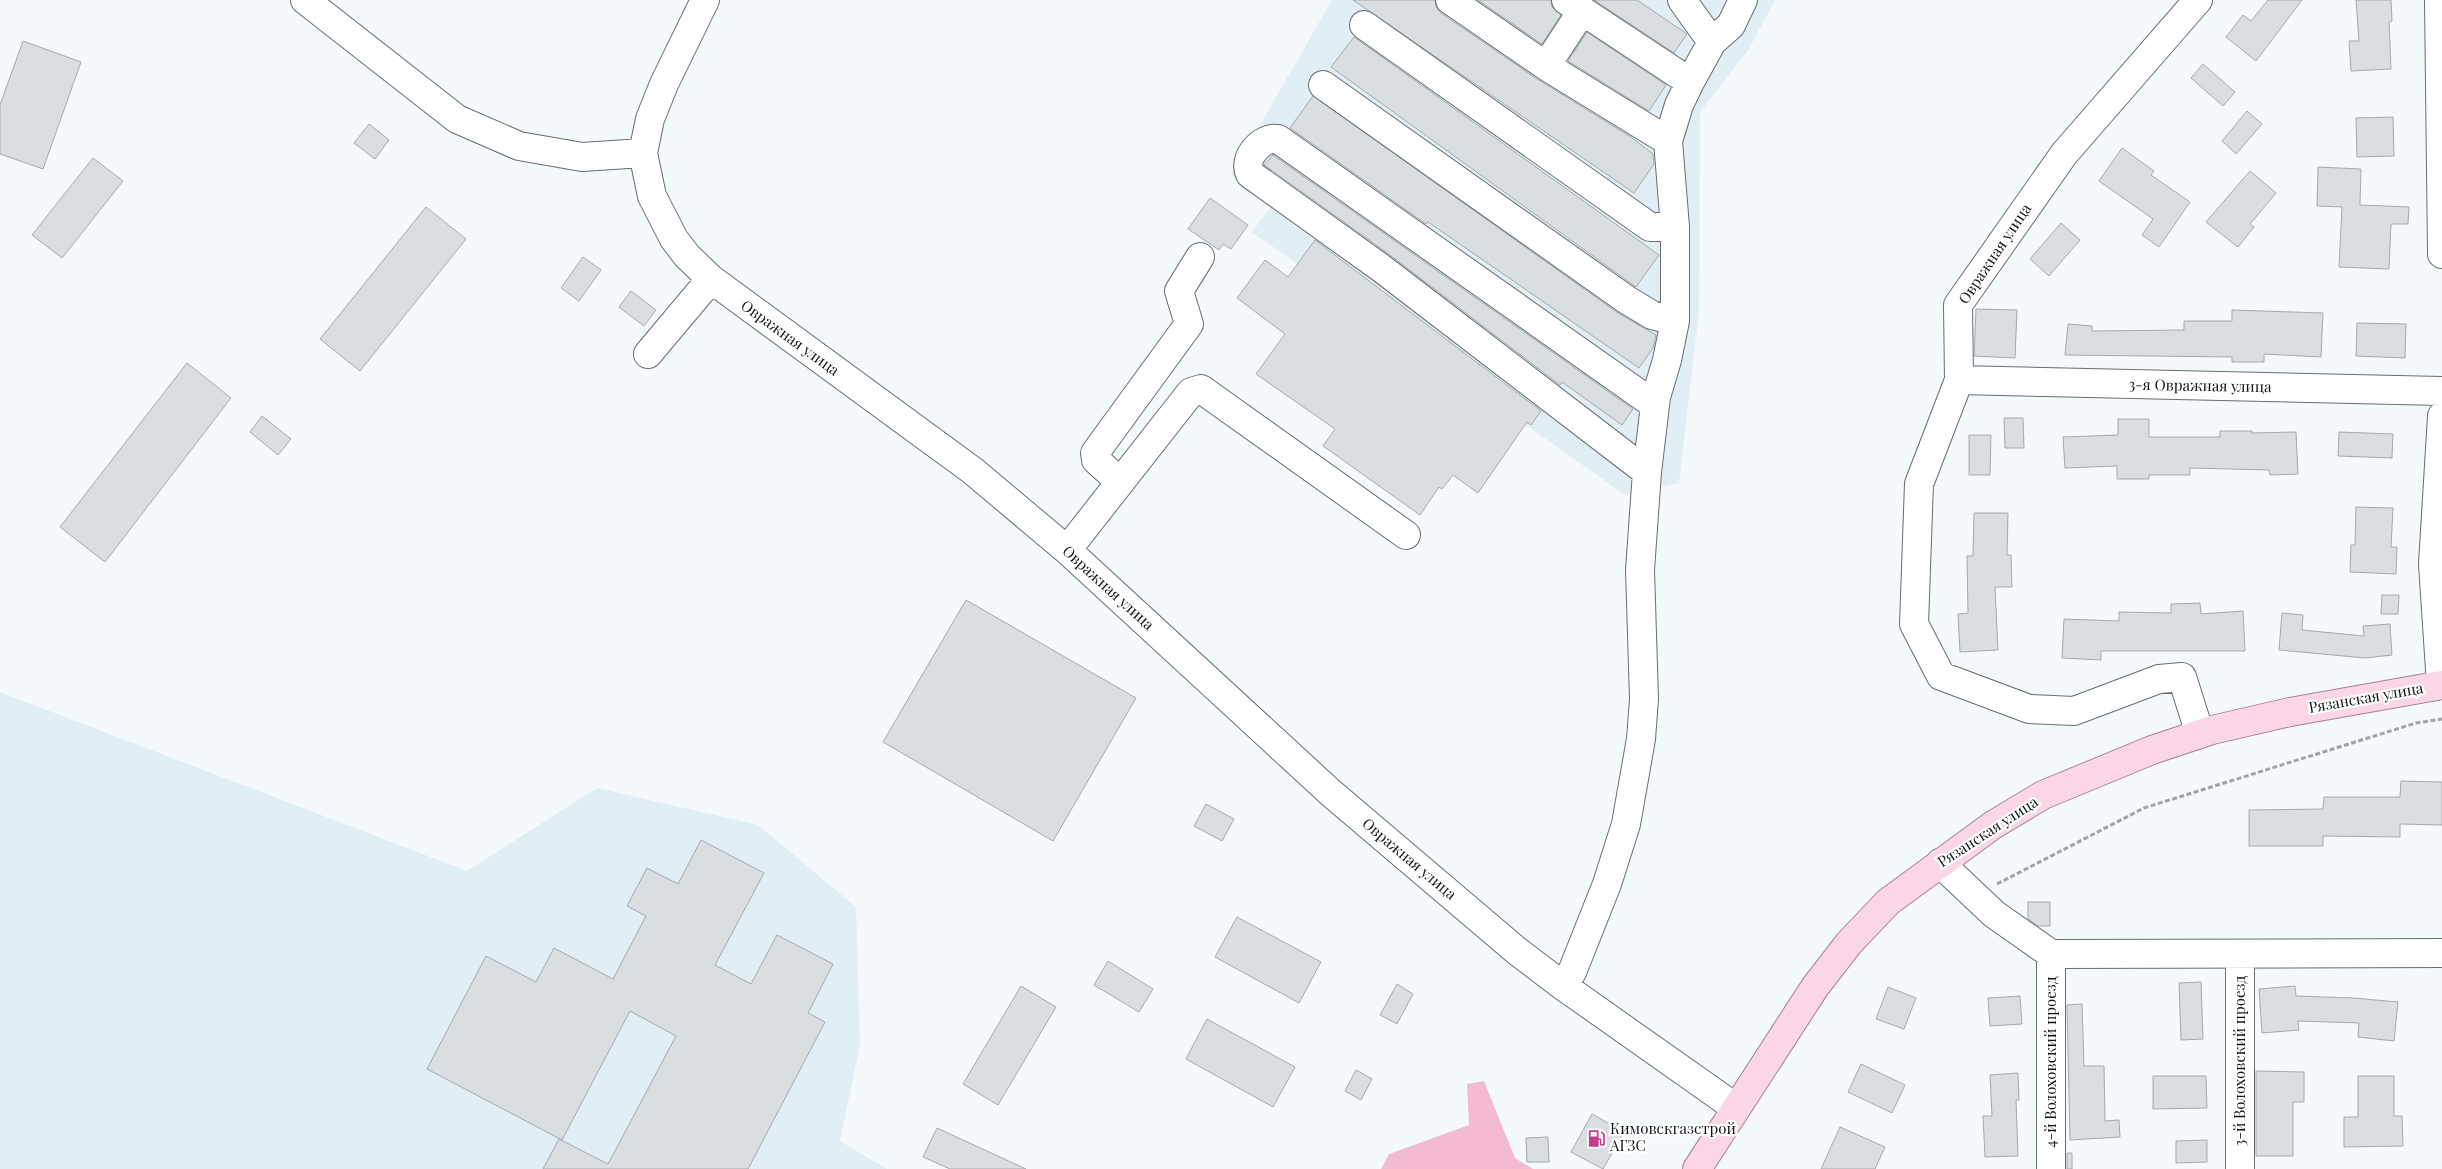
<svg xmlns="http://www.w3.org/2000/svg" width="2442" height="1169" viewBox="0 0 2442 1169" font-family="'Playfair Display',serif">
<rect width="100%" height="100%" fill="#f4f9fc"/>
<path fill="#e1eff5" d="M1332,0H1775L1749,49L1700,112L1699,311L1679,483L1625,495L1252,232L1272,205L1231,175Z
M0,692L467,871L597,788L758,825L856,907L860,1044L840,1141L887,1169H0Z"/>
<path fill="#f3bad4" d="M1484,1081L1515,1158L1533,1169H1381L1389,1154L1469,1125L1467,1084Z"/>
<path fill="#d9dfe1" stroke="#a4a9ab" d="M1353,0H1435L1436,7L1441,13L1537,79L1631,137L1653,154L1654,164L1634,193Z
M1478,0H1551L1552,7L1561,15L1542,44Z
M1594,0H1637L1687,34L1674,53Z
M2268,0H2302L2256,61L2226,37L2243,15L2251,21Z
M2356,0H2391L2392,21L2389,22L2391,69L2351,71L2349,41H2359Z
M1587,32L1666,85L1649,111L1568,61Z
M1354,37L1659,255L1636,287L1331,67Z
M23,41L81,62L43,169L0,154V105Z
M2203,64L2235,92L2223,106L2191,78Z
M1313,96L1618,313L1656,335L1653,348L1639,368L1428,222L1426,224L1290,128Z
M2247,111L2262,124L2236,154L2222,141Z
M2393,117L2394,156L2357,157L2356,118Z
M369,124L389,140L375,159L354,143Z
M2122,148L2154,171L2151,175L2190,202L2159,247L2142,235L2153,219L2099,181Z
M1273,155L1633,409L1622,425L1562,382L1560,385L1390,255L1264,165Z
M93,158L123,181L62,258L32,235Z
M2318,167L2361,169L2360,205L2409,207L2408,224H2391L2389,269L2339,267L2342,207L2317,206Z
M2250,171L2276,193L2250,224L2254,227L2238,247L2206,222Z
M1210,198L1248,225L1231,249L1223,244L1219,250L1188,229Z
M426,207L466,239L360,371L320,339Z
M2061,223L2080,240L2049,276L2030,259Z
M1315,240L1541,411L1531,425L1527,422L1478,493L1453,475L1442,489L1439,487L1420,515L1323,446L1335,429L1256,374L1285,334L1237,298L1265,260L1288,277Z
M583,257L601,270L579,301L561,288Z
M631,291L656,310L644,326L619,307Z
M1976,309L2017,310L2015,358L1974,356Z
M2232,310L2323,313L2321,357L2264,354V362H2232V357L2065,355L2068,324L2092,326V331L2184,330V321H2232Z
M2357,323L2406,324L2405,358L2356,356Z
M187,363L231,398L105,562L60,527Z
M262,416L291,439L278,455L250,432Z
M2004,418H2023L2024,448H2005Z
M2118,419H2149V437H2220V431H2252V433L2296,432L2298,474L2270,475L2269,470L2190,468V475H2149V479H2117V466L2065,468L2063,437L2118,435Z
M2339,432L2393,434L2392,458L2338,456Z
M1969,435H1991L1990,475H1969Z
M2356,507L2393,508L2391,547H2397L2396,574L2350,572L2351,545H2355Z
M1974,513H2008L2007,555H2011L2012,587H1995L1998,650L1960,652L1958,614L1968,613L1967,556H1973Z
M2382,595H2399L2398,614H2381Z
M966,600L1136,698L1053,841L883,742Z
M2200,603L2201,614L2243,611L2245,651H2101V660L2062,658L2064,619L2119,621V612L2171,613V604Z
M2282,613L2303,615L2302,630L2364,636L2363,626L2390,624L2392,655L2365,658L2279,650Z
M2401,781L2442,782V825L2400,824V837L2323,836V846H2249V810L2323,809L2324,797H2400Z
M1206,804L1234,819L1222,841L1194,826Z
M701,840L764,873L715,965L751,984L777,935L833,964L808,1013L825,1022L748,1169H543L559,1139L608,1164L676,1036L630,1011L562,1140L427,1069L486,956L536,982L554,948L613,979L646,916L627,906L647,868L678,884Z
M2028,902H2050V926H2038L2028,919Z
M1237,917L1321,962L1299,1003L1215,957Z
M1108,961L1153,989L1139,1012L1094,985Z
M2201,982L2203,1039L2181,1040L2179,983Z
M1397,984L1413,994L1397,1024L1380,1015Z
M1021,986L1056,1007L998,1105L963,1084Z
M2295,986L2296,996L2353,998L2398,1002L2394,1041L2358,1037L2359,1023L2298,1021L2299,1030L2262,1033L2259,989Z
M1888,987L1916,998L1904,1029L1876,1019Z
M2020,996L2022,1024L1990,1026L1988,998Z
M2082,1004L2084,1066H2104L2105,1121L2119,1120L2120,1137L2070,1140L2067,1005Z
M1207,1019L1295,1067L1273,1107L1186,1059Z
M1861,1064L1905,1085L1892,1113L1848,1092Z
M1356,1070L1372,1079L1361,1100L1345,1091Z
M2256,1071L2304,1072V1102H2293V1156H2256Z
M2018,1073L2019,1100H2016L2018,1156L1985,1157L1983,1116H1992L1990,1075Z
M2153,1076H2206L2207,1108L2153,1109Z
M2358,1076H2394V1116H2402L2403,1146L2344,1147V1117H2358Z
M1592,1114L1624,1132L1603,1169L1571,1152Z
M1840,1127L1885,1147L1875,1169H1821Z
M937,1128L1026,1169H950L923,1157Z
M1548,1137L1549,1162H1527L1526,1138Z
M2207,1140V1162L2176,1163V1141Z
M2067,1153H2072V1169H2067Z"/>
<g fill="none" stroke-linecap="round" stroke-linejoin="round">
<defs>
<path id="minor" d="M305,0L457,119L519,146L582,157L643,153
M705,0L664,84L650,119L643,153L652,196L674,239L687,256L711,279L973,471L1067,550L1331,793L1517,951L1563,986L1736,1108
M1450,0L1546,66L1668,141
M1566,0L1690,82
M1682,0L1712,42
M2198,0L2064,154L1958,305L1959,380L1919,484L1914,624L1941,676L2029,709L2074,711L2159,679L2182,677L2200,734
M2439,0L2442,254
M1364,25L1650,227H1675
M1546,66L1582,11
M1323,85L1627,300L1652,315L1675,321
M648,354L711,279
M1959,380L2442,391
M1647,472L1381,268L1250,174C1242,158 1262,136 1278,139L1655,405
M1119,481L1096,460L1095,453L1189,324L1179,291L1200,257
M1067,550L1191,392L1201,389L1406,535
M2441,685L2433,564L2442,416
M1940,863L1994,914L2051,954L2442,953
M2051,954V1169
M1563,986L1572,972L1607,884L1626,824L1641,739L1644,699L1640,570L1647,472L1656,397L1667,360L1675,321V227L1668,141L1679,105L1690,82L1712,42L1731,25L1743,0
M2240,1169V954"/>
<path id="major" d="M1697,1169L1815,987L1849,943L1888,902L1993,825L2043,795L2152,750L2212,730L2290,712L2442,685"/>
</defs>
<use href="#minor" stroke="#686d6f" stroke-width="30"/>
<use href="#major" stroke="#a88093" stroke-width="30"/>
<path stroke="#9fa3a5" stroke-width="3" stroke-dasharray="5 2.5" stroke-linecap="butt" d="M1997,884L2144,808L2416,723L2442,719"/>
<use href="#minor" stroke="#fff" stroke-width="28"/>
<use href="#major" stroke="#fbd6e7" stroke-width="28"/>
</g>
<defs>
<symbol id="fuel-bare" viewBox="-9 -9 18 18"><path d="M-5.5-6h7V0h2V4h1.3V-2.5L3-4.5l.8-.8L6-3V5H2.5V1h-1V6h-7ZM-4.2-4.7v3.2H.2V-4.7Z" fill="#c13f87" stroke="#fff" stroke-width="2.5" paint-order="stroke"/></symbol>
</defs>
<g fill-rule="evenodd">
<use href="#fuel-bare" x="1584" y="1126" width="25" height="25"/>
</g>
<g text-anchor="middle" stroke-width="4.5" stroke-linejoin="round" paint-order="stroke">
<g font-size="15" fill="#111314" stroke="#fff">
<text transform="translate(1995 254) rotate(-56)" y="5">Овражная улица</text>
<text transform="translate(790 338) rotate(36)" y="5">Овражная улица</text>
<text transform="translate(2200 386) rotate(1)" y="5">3-я Овражная улица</text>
<text transform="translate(1108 588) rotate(42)" y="5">Овражная улица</text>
<text transform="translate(2366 698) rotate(-10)" y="5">Рязанская улица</text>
<text transform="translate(1988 832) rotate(-33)" y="5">Рязанская улица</text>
<text transform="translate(1409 859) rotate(40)" y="5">Овражная улица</text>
<text transform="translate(2240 1061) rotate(-90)" y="5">3-й Волоховский проезд</text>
<text transform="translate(2051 1062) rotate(-90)" y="5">4-й Волоховский проезд</text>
</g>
<g font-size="15" fill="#111314" stroke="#fff" text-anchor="start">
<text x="1610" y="1134">Кимовскгазстрой<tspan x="1610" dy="17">АГЗС</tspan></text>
</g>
</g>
</svg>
